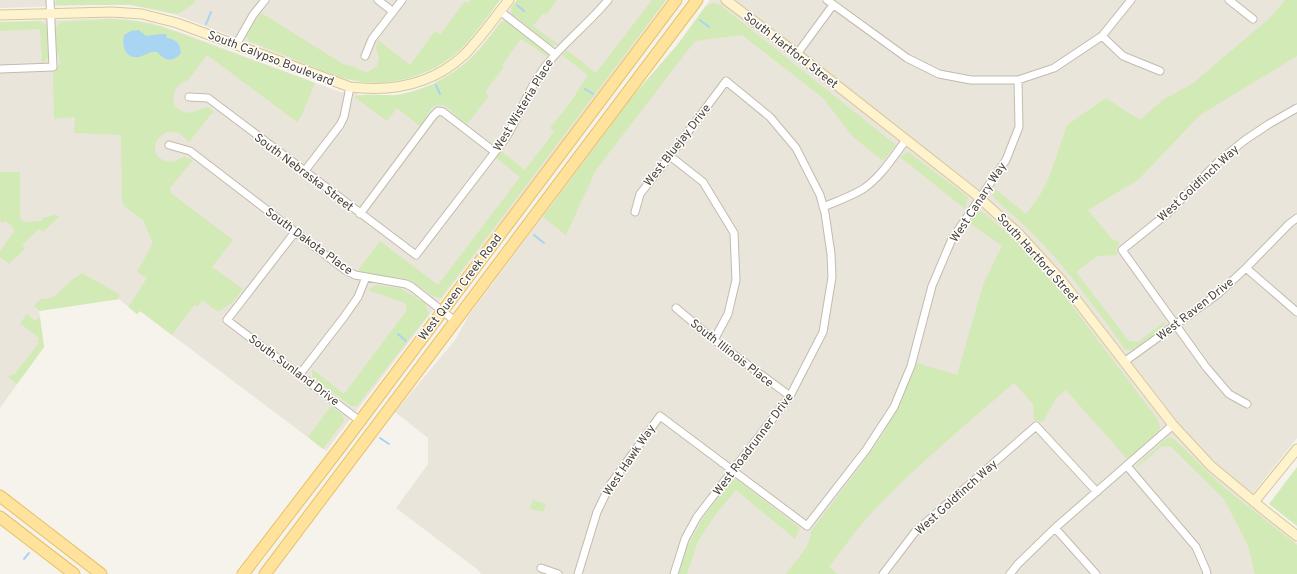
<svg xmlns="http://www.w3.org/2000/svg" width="1297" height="574" viewBox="0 0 1297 574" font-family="Overpass,sans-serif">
<rect width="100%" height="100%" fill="#f6f3ec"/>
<path fill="#eae5da" d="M0,0H500L467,42L450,58L437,67L416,76L383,83L360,81L336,76L176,15L146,8L130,5H95L0,8Z
M517,0H667L549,160L447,292L326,451L172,335L140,311L137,314L119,299L39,311L44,347L0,408V22L109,18L126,19L152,23L180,32L340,92H354L360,95L382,96L398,95L416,90L430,85L453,72L466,62L479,49Z
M710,0H1297V438L1246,502L1297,543V574H481L478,570L396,508L428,464V438L395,412L455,340L469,315L632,97L678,44Z"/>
<path fill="#d2eab5" d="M56,0H196L193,4L178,14L130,5H56Z
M471,0H500C487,17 475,35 460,50C430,78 385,89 346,79C335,76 325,71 314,67C293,59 271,50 249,41L246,36L252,25L261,13L343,64L355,67L361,71L368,72L377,66L379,57L376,48L378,40L410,65L435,31L440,35L465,1L468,3Z
M517,0H557L546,15L543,13L533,26L559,45H551L512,14L511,7Z
M652,0H666L441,298L433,296L410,280L395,277L372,275L358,270L380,241L438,285L520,177L496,158L501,151L525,170L554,132L550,128L570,103L588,75L562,55L567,50L596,73Z
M1285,0H1297V56L1200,115L1138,180L1088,210L1112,239L1120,242L1116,249L1117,255L1098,256L1076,272L1129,341L1138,342L1165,321L1164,327L1132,350L1125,349C1097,310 1069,271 1036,237C1022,223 1007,210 993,197L995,189L1026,214L1040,195L1050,175L1067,125L1106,98L1140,120L1164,99L1192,84L1271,17Z
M712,3L719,4L896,145L883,161L853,137L823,98L742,35L695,41L596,170L566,235L543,217L632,97L678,44L705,7Z
M112,19L136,21L160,26L315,83L301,117L297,122L207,55L188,80L181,83L175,90L173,98L175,107C193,119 192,109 208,107L215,113H212L189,142C186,139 183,136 180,134C158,123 144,156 166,161C167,161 171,162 172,162C176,161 180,158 184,157L193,160L170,188L171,193L233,240L212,267L243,289L232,303L218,312L202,300L198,306L194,305L172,335L140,311L137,314L128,307L147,278L137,272L153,243L143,220L125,207L122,201L121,135L74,133L75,117L54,119L53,73L56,70L60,63L57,51L55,29L60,22Z
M40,21L47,26L48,57L46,61L42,63L40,29L0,31V22Z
M506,21L547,53L548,57L521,39L502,65L504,67L485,92L489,96L467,124C464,121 460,119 456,116C448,108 446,103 433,106C427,113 426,120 421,127L397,108L387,121L354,97C364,93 384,96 397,95C425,91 453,76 473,56C483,46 492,34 501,22Z
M908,152L968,197L965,209L900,157Z
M0,172H20V219L25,222L42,221L43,218L54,215L60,216L43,232L39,229L22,245L25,249L9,264L0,257V251L15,230L11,227L12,226L5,221L3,223L0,220Z
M976,211L983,212L1012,237L1034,260L1067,299L1158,420L1160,427L1159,431L1127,459L1066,390L1056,398L1043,422L1034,420L1033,404L1014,383C969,422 923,460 881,503C861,522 846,545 829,567L838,574H786C795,561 811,547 811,531L859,468L883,434L901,401L917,363L957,375L983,285L1002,246L968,222Z
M82,273L119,294V299L39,311L34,305L41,299L52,298L73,279Z
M375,285L400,288L425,303L429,314L357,406H351L312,377V369L344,394L407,310L405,303L368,290Z
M27,314L35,321L40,317L44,347L17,384L8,377L12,374L14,375L39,343L37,342L39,338L20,323Z
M331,406L343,415L344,421L323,449L308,437Z
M1167,438L1174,439L1221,485L1297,545V574H1255L1248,546L1224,499L1171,447L1162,446L1136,468L1137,465Z
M1297,467V526L1269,504Z
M736,479L800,528L795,539L736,490L716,514L698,541L687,574H679L687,547L703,518L731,481Z
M533,500L546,504L543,512L530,509Z"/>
<path fill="#a9d4f2" d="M139,30L146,36L161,34H166L167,38C177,40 180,43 181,53C172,63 166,61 157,52C149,51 147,55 139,57C125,59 122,46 124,35L131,31Z"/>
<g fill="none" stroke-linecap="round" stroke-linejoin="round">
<path stroke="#a9d4f2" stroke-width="2" d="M517,5L524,11
M700,20L709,27
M206,24L211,12
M436,85L440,94
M585,89L593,94
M534,235L544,243
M398,334L406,341
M380,438L389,444
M24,559L29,553"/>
<defs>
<path id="street" d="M378,0L392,11
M827,0L907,58L939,74L971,80H1018L1054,68L1102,36L1131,0
M1229,0L1253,19
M500,11L555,54
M1102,36L1123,56L1160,71
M236,45L253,15L265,0
M797,54L833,5
M365,56L372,39L402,0
M0,69L53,67L50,0
M189,97L208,98L416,255L505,139C518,119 525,97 538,77C557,47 586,27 608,0
M169,145L190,151L345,270L355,275L406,284L412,287L455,321
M670,156L703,182L734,233L736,280L728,314L714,340
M304,172L340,125L344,117L350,87
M823,207C837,201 850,197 863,189C881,177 893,157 906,140
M635,212L640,194L670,156L726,81L770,117L796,148L820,195L825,213L831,254L832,277L823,332L790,396L697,517L685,539L674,574
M360,214L433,116L438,111L443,112L495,152
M295,232L227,320L360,421
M1246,268L1297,312
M676,308L714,340L790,396
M1124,362L1218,294L1246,268L1289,224L1297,218
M300,374L344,317L358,297L366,277
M1247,404L1229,394L1206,367L1122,250L1168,213L1219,161L1245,140L1269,124L1297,108
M1127,466L1196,547L1206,570L1207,574
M1055,528L1096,574
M541,568L558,574
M578,574L597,512L610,485L660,416L807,526L866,450L894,407L911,366L932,286L952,239L1006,160L1019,127L1018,80
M883,574L915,532L1036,426L1097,492
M1010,574L1018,564L1055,528L1173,425"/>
<path id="secondary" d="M726,0L797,54L974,193L1018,233L1061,280L1173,425L1211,466L1264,510L1297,536
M0,15L112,12L142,14L177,23L350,87C392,92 433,84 464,55C481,38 494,18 509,0
M1254,502L1297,449"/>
<path id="primary" d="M0,496L101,574
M0,517L74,574
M243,574L342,445L676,0
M265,574L697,0"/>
</defs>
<use href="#street" stroke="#c2bbae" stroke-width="9"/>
<use href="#secondary" stroke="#d6c79b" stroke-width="11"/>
<use href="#primary" stroke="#e6c16a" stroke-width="13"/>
<use href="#street" stroke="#fff" stroke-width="7"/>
<use href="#secondary" stroke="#fff3cd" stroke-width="9"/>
<use href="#primary" stroke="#ffe39c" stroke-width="11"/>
</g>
<g text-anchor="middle" stroke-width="3" stroke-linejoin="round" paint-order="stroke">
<g font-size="12" fill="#4b4439" stroke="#fff">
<text transform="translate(791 50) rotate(38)" y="4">South Hartford Street</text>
<text transform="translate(271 58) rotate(21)" y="4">South Calypso Boulevard</text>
<text transform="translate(523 105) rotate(-59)" y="4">West Wisteria Place</text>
<text transform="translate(677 145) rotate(-52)" y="4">West Bluejay Drive</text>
<text transform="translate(304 172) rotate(37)" y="4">South Nebraska Street</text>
<text transform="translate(1198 183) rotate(-43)" y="4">West Goldfinch Way</text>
<text transform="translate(978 202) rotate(-57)" y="4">West Canary Way</text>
<text transform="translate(309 241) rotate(36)" y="4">South Dakota Place</text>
<text transform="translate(1038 258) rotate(48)" y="4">South Hartford Street</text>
<text transform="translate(460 287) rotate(-53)" y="4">West Queen Creek Road</text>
<text transform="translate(1195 309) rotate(-38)" y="4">West Raven Drive</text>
<text transform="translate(732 353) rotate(38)" y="4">South Illinois Place</text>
<text transform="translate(294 370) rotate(37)" y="4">South Sunland Drive</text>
<text transform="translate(753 444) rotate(-53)" y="4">West Roadrunner Drive</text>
<text transform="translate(629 460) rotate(-56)" y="4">West Hawk Way</text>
<text transform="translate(956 497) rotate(-42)" y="4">West Goldfinch Way</text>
</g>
</g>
</svg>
